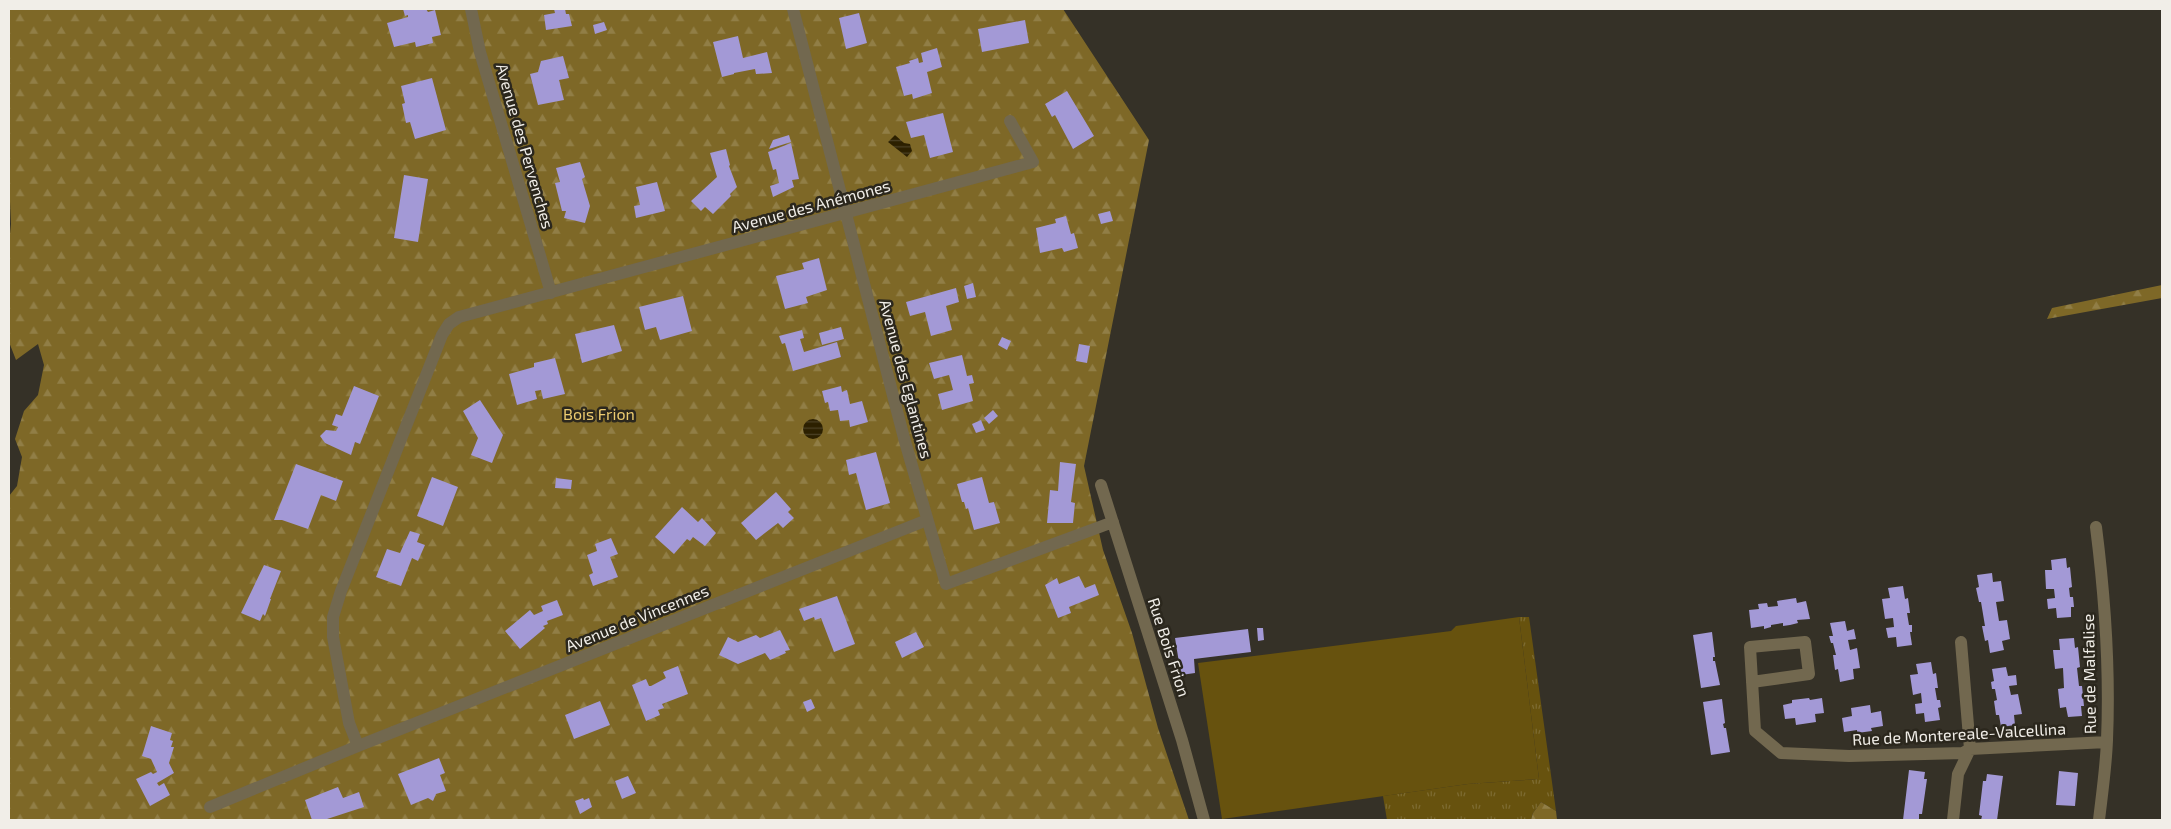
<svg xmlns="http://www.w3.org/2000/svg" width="2171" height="829" viewBox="0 0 2171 829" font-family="'Exo 2',sans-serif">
<defs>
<pattern id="grass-tufts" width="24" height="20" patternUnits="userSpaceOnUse" patternTransform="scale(1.25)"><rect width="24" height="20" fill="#67520e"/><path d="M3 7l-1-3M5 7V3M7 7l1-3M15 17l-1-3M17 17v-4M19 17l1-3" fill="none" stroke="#7d6b31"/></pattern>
<pattern id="forest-firs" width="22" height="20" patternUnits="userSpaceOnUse" patternTransform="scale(1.25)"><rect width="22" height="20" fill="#7e6827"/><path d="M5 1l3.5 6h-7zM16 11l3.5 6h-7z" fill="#917e46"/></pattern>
<pattern id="water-rules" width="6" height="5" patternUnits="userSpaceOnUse" patternTransform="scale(1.25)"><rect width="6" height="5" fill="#2c2000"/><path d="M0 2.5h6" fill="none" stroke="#4b4125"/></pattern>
</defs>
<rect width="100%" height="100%" fill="#353127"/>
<path fill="url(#grass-tufts)" d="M1519,617H1529L1556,811L1541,802L1533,813L1531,820H1387L1383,796L1468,784L1539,779Z"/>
<path fill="url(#forest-firs)" d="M9,9H1063L1149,140L1084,466L1103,550L1132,633L1158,728L1189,820H9V496L17,486L22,457L15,439L24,411L38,395L44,365L38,344L16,360L9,342V244L11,224L9,179Z
M2162,285V298L2047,319L2052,308Z
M1541,802L1556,811L1557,820H1531L1533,813Z"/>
<path fill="#67520e" d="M1519,617L1539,779L1468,784L1222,819L1198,663L1451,631L1456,626Z"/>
<path fill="url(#water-rules)" d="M895,135L904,143L910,144L912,151L907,157L888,142Z
M803 429a10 10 0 1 1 20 0a10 10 0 1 1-20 0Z"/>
<path fill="#a399d6" d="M403,9H426L428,12L435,10L441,35L432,37L433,43L416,47L415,42L394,47L387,23L408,17V15L405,16Z
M554,9H565L566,14H569L572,26L546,30L544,15L555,13Z
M859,13L867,43L846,49L839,18Z
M1025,20L1029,43L982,52L978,29Z
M604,22L607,30L595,34L593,25Z
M738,36L743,58L767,52L772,73L756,74L755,69L734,73V74L722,77L713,42Z
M937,48L942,67L927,72L932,93L913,99L912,94L904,96L896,67L910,63L909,61L918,58L919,63L923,62L921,53Z
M563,56L569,78L559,80L564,100L538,105L530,74L538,72L541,61Z
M432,78L446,130L415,139L410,122L406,123L402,104L405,103L401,86Z
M1067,91L1094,136L1073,149L1055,115L1052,117L1045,104Z
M943,113L953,152L930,158L924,135L911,138L906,122Z
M789,135L791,142L769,149L773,140Z
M791,143L799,179L792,180L794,187L773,197L770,186L779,183L776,169L773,170L768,152Z
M726,149L730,165L729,166L737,187L730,194L731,196L713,214L705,207L701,211L691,201L717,177L710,153Z
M580,162L585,177L582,179L590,206L585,223L564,218L566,211H562L555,183L560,182L556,168Z
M404,175L428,179L418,242L394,238Z
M657,182L665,211L636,218L634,206L640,205L636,187Z
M1110,211L1113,221L1101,224L1098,214Z
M1066,216L1071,234L1074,233L1078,248L1064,252L1062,248L1040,253L1036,228L1056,223L1055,219Z
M819,258L827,290L806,297L808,303L785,309L776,276L804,269L802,263Z
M973,283L976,297L967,299L964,286Z
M956,288L959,302L946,306L952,330L931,336L925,312L910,316L906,302Z
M683,296L692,331L660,340L656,327L645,330L639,307Z
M614,325L622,351L582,363L575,334Z
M841,327L844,339L822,345L819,333Z
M802,330L804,338L800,339L804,352L837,342L841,357L793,371L785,343L782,344L779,336Z
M1002,337L1011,341L1007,350L998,345Z
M1079,344L1090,346L1087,363L1076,361Z
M962,355L967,376L972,375L974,383L969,384L973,401L942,410L938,394L953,390L949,375L934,379L929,363Z
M555,358L565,394L543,399L541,390L535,391L537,399L517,405L509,374L534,367V363Z
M354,386L379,396L360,444L355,442L351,455L325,443L320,436L326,430L336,431L338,427L332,425L336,414L342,416Z
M841,386L842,392L847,390L850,404L862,401L868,422L850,427L849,420L840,421L838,410L830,411L828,402L825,403L822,391Z
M480,400L503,435L492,463L471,455L478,438L463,411Z
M993,410L998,416L989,424L984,418Z
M981,420L985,430L976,433L972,424Z
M876,452L890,503L866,510L856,473L849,475L846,460Z
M1060,462L1076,464L1071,502L1075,503L1073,523H1047L1050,490L1058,491Z
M296,464L343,481L336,501L321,495L308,529L282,520H274Z
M432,477L458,487L443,526L417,516Z
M982,477L989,503L994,502L1000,523L974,530L968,508L966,509L964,502H962L957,484Z
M556,478L572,480L571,489L555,488Z
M776,492L791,509L788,512L794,518L783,528L778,523L756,540L741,523Z
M682,507L698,522L702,518L716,533L705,546L693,537L690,541L687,539L674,554L655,537Z
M410,531L420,534L417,542L425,545L418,561L412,558L401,586L376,577L387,549L400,553Z
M611,538L618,554L610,557L618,577L593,586L589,575L593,573L587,555L597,551L595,544Z
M2066,558L2067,568L2070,567L2072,587L2069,588L2070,597H2073L2074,607H2071V617L2057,618L2056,608L2048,609L2047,599L2055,598L2054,589H2046L2045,570H2052L2051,560Z
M264,565L281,571L270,599H271L265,616L263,614L260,621L241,613Z
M1992,573L1993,582L2001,581L2004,601L1996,602L1999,621L2007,620L2010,639L2002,641L2004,650L1990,653L1988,640L1985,641L1982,626H1985L1981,602H1979L1976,588L1979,587L1977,575Z
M1079,576L1085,588L1095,584L1099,595L1069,607L1071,613L1058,618L1045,585L1057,578L1059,584Z
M1903,586L1905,599L1908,598L1910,613H1907L1909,625H1912V632H1910L1912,645L1897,647L1896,637L1888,638L1886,628L1894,627L1893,618L1885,619L1882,599L1890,598L1888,588Z
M837,596L855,644L834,652L821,618L815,620L814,617L804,621L799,609Z
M1796,598L1797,603L1806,601L1810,619L1797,620L1798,623L1790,625L1783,626V623L1771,625V627L1764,629V626L1751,628L1749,610L1759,609L1758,604L1767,603L1768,607L1778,606L1777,601Z
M557,600L563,615L547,621L548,624L543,626L545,628L520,649L505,631L530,610L534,615L543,611L541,606Z
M1845,621L1847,631L1854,629L1856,639L1848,640L1850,650L1857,648L1860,668L1853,669L1854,679L1840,682L1838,669L1835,670L1833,655H1836L1833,643H1831L1829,636H1833L1830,623Z
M1257,628H1263L1264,640L1258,641Z
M1248,629L1251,652L1194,659L1195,673L1181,675L1175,638Z
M780,630L790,650L785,651L786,653L770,660L765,653L738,664L719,655L728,637L738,642L756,635L760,638Z
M916,632L924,647L902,658L895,642Z
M1712,632L1715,657H1713V661H1715L1720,685L1701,688L1693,635Z
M2074,638L2075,648L2078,647L2080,667L2077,668L2079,686H2082L2084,706H2081L2082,716L2068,717L2066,707L2060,708L2058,689L2064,688L2063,668L2055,669L2053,650H2060L2059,639Z
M1931,662L1933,674L1936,673L1938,688H1935L1937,700H1940L1941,707L1938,708L1940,720L1925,722L1924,713L1916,714L1915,704L1922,703L1921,693L1913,695L1910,675L1918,674L1916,664Z
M678,666L688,694L662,704L664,708L658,710L660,715L646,721L632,685L646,679L649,686H651L666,678L663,672Z
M2006,667L2008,676L2016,675L2017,685L2009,686L2011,695L2018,694L2022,714L2014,715L2015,725L2001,727L1999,715H1996L1994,701L1997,700L1995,689H1992L1991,682L1994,681L1992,669Z
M1809,698L1810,700L1822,698L1824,713L1815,714L1816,722L1796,725L1795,718L1785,719L1783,705L1792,703V700Z
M811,699L815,708L807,712L803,702Z
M1722,699L1725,723L1723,724L1724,728H1726L1730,752L1711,755L1703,702Z
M600,701L610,725L574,739L565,715Z
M1870,705L1871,713L1881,711L1883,726L1871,728L1872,731L1857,733V730L1844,732L1842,718L1852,716L1851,708Z
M151,726L172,733L170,740L173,741L171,747H174L169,763L174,773L157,783L159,786L164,783L170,795L150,806L136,779L151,772L153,774L157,772L151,759L142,756Z
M439,758L445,773L440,775L446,791L436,794L433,801L428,798L411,805L398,774Z
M1909,770L1925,772L1924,779H1927L1922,814H1919V820H1903Z
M2059,771L2078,773L2075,806L2056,805Z
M1987,774L2003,776L1997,820H1981L1982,816L1979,815L1983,781H1986Z
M628,776L636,793L622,799L615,781Z
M338,787L343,798L359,792L364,807L324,820H312L305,800Z
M583,798L584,800L589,798L592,807L580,814L575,801Z"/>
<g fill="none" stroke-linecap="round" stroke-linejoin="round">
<path stroke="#72684f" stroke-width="12" d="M471,9L480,52L551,293
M793,9L904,438L946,584L1113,522
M1101,485L1182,740L1204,820
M2096,527C2105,598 2110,669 2107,740C2106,767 2102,794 2099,820
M1752,682L1809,674L1805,642L1750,647L1755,731L1781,753L1849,756L1963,753L1970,749L2107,742
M358,746L349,723L333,637V617L341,591L442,335L449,324L459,317L1033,162L1010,121
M210,807L358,746L927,520
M1953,820L1958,774L1970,749L1961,642"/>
</g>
<g text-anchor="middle" stroke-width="5" stroke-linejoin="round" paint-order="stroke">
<g font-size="16" fill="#f1eee8" stroke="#2b271d">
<text transform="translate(525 146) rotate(74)" y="6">Avenue des Pervenches</text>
<text transform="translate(811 206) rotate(-15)" y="6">Avenue des Anémones</text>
<text transform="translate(906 379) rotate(75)" y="6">Avenue des Eglantines</text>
<text transform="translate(637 618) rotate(-22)" y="6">Avenue de Vincennes</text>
<text transform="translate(1169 647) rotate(72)" y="6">Rue Bois Frion</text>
<text transform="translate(2089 674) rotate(-91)" y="6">Rue de Malfalise</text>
<text transform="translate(1959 734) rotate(-3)" y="6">Rue de Montereale-Valcellina</text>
</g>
<g font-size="16" fill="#edcc70" stroke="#2b271d">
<text x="599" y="420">Bois Frion</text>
</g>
</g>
<rect width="2171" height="829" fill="none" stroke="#f1eee8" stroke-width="20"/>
</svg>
